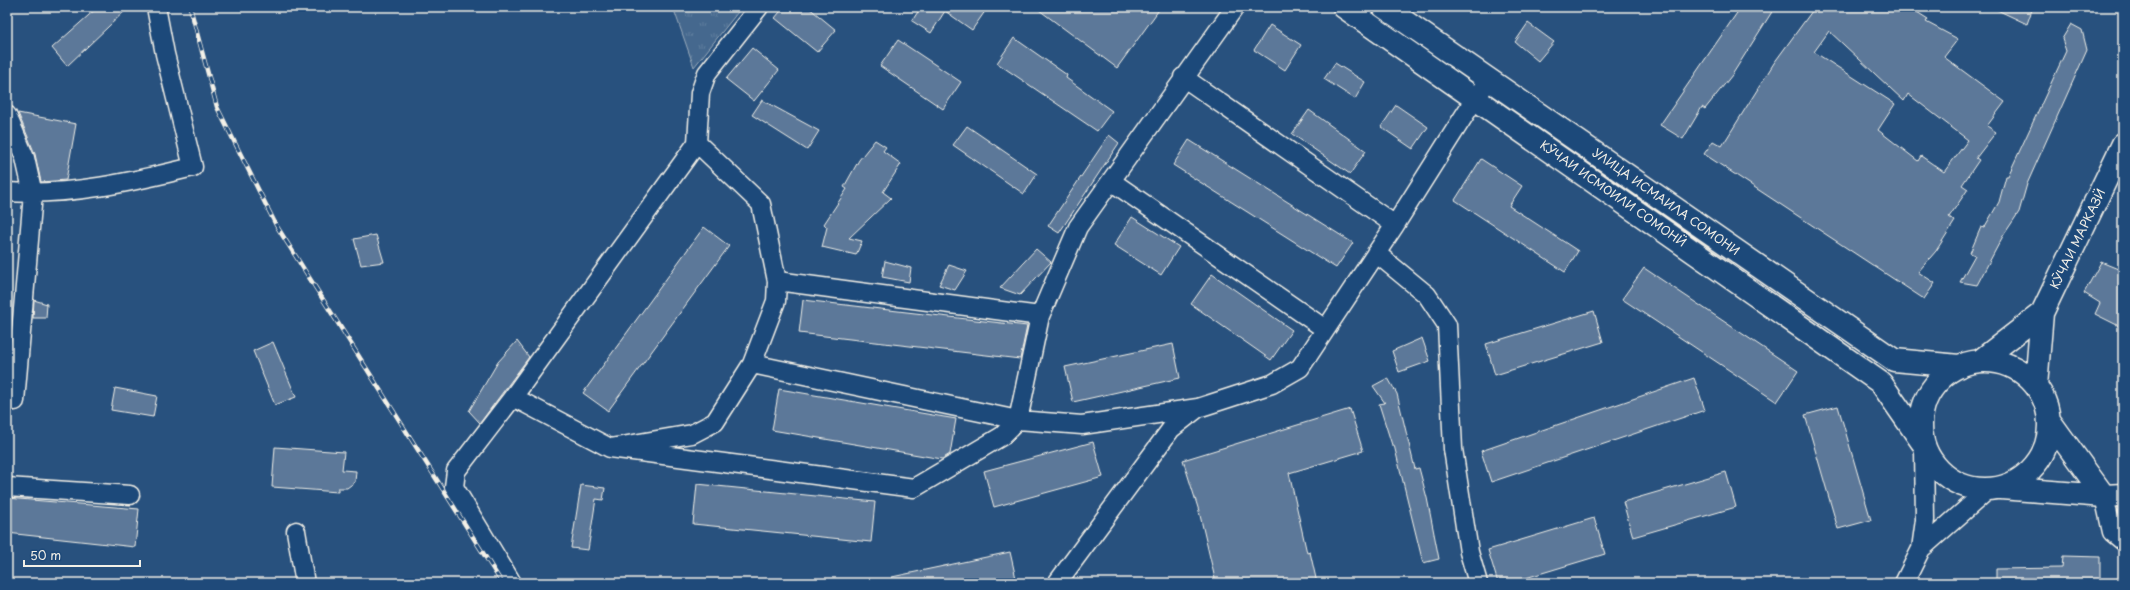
<svg xmlns="http://www.w3.org/2000/svg" width="2130" height="590" viewBox="0 0 2130 590" font-family="'Playpen Sans',sans-serif">
<defs>
<pattern id="grass-tufts" width="24" height="20" patternUnits="userSpaceOnUse"><rect width="24" height="20" fill="#45688e"/><path d="M3 7l-1-3M5 7V3M7 7l1-3M15 17l-1-3M17 17v-4M19 17l1-3" fill="none" stroke="#607e9e"/></pattern>
</defs>
<rect width="100%" height="100%" fill="#28517e"/>
<filter id="ink" filterUnits="userSpaceOnUse"><feTurbulence type="fractalNoise" baseFrequency=".025" numOctaves="2"/><feDisplacementMap in="SourceGraphic" scale="8" xChannelSelector="R" yChannelSelector="G"/><feConvolveMatrix kernelMatrix="1 2 1 2 8 2 1 2 1" color-interpolation-filters="sRGB"/></filter>
<g filter="url(#ink)">
<path fill="url(#grass-tufts)" stroke="#9cacbb" d="M673,7H742L694,67Z"/>
<path fill="#5b7899" stroke="#f4f1e8" fill-rule="evenodd" d="M98,7H129L67,66L52,48Z
M784,7H808L836,30L817,52L775,18Z
M921,7H988L972,30L945,11L931,33L912,21Z
M1035,7H1161L1117,68Z
M1741,7H1775L1732,75L1705,109L1702,107L1683,139L1660,125Z
M1815,7H1909L1928,19L1926,22L1958,39L1944,57L2005,102L1987,126L1996,132L1976,158L1979,160L1962,185L1968,189L1949,217L1955,221L1936,251L1918,272L1935,283L1924,299L1704,154L1713,141L1722,146L1774,63ZM1829,31L1904,101L1908,94L1968,140L1944,172L1921,156L1918,161L1878,130L1895,104L1814,52Z
M1991,7H2033L2027,24Z
M1528,23L1554,42L1538,61L1515,42Z
M2071,24L2082,30L2087,50L2027,184L2019,212L2003,236L1977,285L1960,282L1975,255L1970,253L1981,227L1984,228L1999,202L2006,176H2008L2066,51L2062,39Z
M1270,25L1301,45L1285,70L1254,50Z
M1014,38L1067,75L1066,78L1112,111L1097,131L997,63Z
M898,40L961,82L943,109L880,66Z
M752,48L779,70L754,101L726,79Z
M1335,63L1365,82L1355,99L1324,79Z
M762,100L819,131L807,150L752,115Z
M1396,105L1428,127L1413,149L1381,127Z
M1309,110L1366,151L1350,174L1292,134Z
M18,113L76,124L66,180L41,182L35,154Z
M967,126L1037,174L1024,194L953,145Z
M1109,135L1119,143L1059,233L1048,226Z
M875,140L886,147L883,151L901,164L883,192L891,198L849,238L862,241L856,255L822,247L827,227L824,224L847,189L844,187L859,160Z
M1189,140L1353,243L1336,268L1173,165Z
M1481,159L1522,186L1509,206L1578,251L1565,272L1455,200Z
M1132,217L1179,247L1161,275L1114,245Z
M704,227L729,246L608,411L583,393Z
M376,235L384,262L361,265L354,239Z
M1036,249L1051,262L1020,295L1000,288Z
M885,261L911,268L909,282L882,277Z
M2101,262L2123,271V328L2095,314L2100,303L2084,293Z
M949,265L967,271L955,290L939,285Z
M1644,268L1798,371L1777,402L1622,299Z
M1212,274L1292,330L1271,360L1191,304Z
M34,300L47,304L46,318H33Z
M803,300L1027,326L1020,359L799,333Z
M1594,311L1603,342L1495,375L1486,344Z
M1422,338L1430,361L1399,372L1392,351Z
M517,341L529,357L480,423L469,411L498,362Z
M273,342L296,397L275,405L253,351Z
M1173,344L1180,378L1073,402L1065,367Z
M1388,378L1397,394L1415,469L1419,468L1427,498L1439,559L1423,563L1394,445H1392L1379,404L1385,403L1373,386Z
M1694,378L1705,410L1491,482L1481,451Z
M115,388L157,396L153,417L111,410Z
M779,389L956,419L950,454L942,459L772,430Z
M1838,406L1871,520L1838,529L1805,415Z
M1350,409L1363,451L1289,473L1307,553L1310,552L1317,583H1216L1199,511L1183,460Z
M1093,442L1103,477L994,507L984,471Z
M275,447L344,452L342,470L356,471L355,482L347,488H338V492L272,487Z
M1726,472L1736,507L1633,537L1623,502Z
M697,484L875,502L871,542L693,524Z
M581,485L605,488L603,500L596,499L588,550L571,548Z
M7,498L139,509L135,547L7,533Z
M1594,518L1605,554L1509,583H1498L1488,550Z
M1010,552L1017,583H893L892,577Z
M2063,556L2100,557V583H1996V569L2062,568Z"/>
<g fill="none" stroke-linecap="round" stroke-linejoin="round">
<defs>
<path id="minor" d="M1183,77L1395,225
M7,115L25,158L33,194L15,401
M1111,181L1325,329
M7,192C70,196 132,182 193,167L165,54L156,7
M1376,253L1427,295L1447,325L1453,449L1469,552L1478,583
M777,281L1040,316
M752,364L1018,420L1082,425L1198,408
M513,397L610,448L692,434L715,422L752,364L776,301L777,281L761,204L697,143
M610,448L914,488L1002,436L1018,420L1040,316L1078,227L1235,7
M7,487L130,495
M2104,496L2112,532L2123,541
M296,531L305,583
M1921,549L1989,489
M512,583L454,487L456,471L513,397L697,143L700,93L707,73L759,7
M1057,583L1171,429L1198,408L1272,384L1300,368L1395,225L1474,100L1488,81
M1904,583L1921,549L1925,520L1924,447"/>
<path id="major" d="M1344,7L1881,383L1922,442
M1384,7L1894,360L1959,366
M1921 425a64 64 0 1 1 128 0a64 64 0 1 1-128 0Z
M1980,361L2042,313
M2036,386L2042,313L2123,144
M2049,420L2104,496
M2001,488L2104,496L2123,495"/>
</defs>
<use href="#minor" stroke="#f4f1e8" stroke-width="21"/>
<use href="#major" stroke="#f4f1e8" stroke-width="25"/>
<use href="#minor" stroke="#1f4a7a" stroke-width="18"/>
<use href="#major" stroke="#1f4a7a" stroke-width="22"/>
<defs>
<path id="rail" d="M190,7L217,107L276,225L502,583"/>
</defs>
<use href="#rail" stroke="#f4f1e8" stroke-width="4.5"/>
<use href="#rail" stroke="#1f4a7a" stroke-width="3" stroke-dasharray="9" stroke-linecap="butt"/>
</g>
</g>
<g text-anchor="middle" stroke-width="3" stroke-linejoin="round" paint-order="stroke">
<g font-size="12" fill="#f4f1e8" stroke="#1f4a7a">
<text transform="translate(1613 194) rotate(35)" y="4">КӮЧАИ ИСМОИЛИ СОМОНӢ</text>
<text transform="translate(1666 202) rotate(35)" y="4">УЛИЦА ИСМАИЛА СОМОНИ</text>
<text transform="translate(2078 239) rotate(-64)" y="4">КӮЧАИ МАРКАЗӢ</text>
</g>
</g>
<rect width="2130" height="590" fill="none" stroke="#1f4a7a" stroke-width="24"/>
<rect x="12" y="12" width="2106" height="566" fill="none" stroke="#f4f1e8" stroke-width="1.5" filter="url(#ink)"/>
<path d="M24 560v6h116v-6" fill="none" stroke="#f4f1e8" stroke-width="2"/>
<text x="30" y="560" font-size="12" fill="#f4f1e8" stroke="#1f4a7a" stroke-width="3" paint-order="stroke">50 m</text>
</svg>
